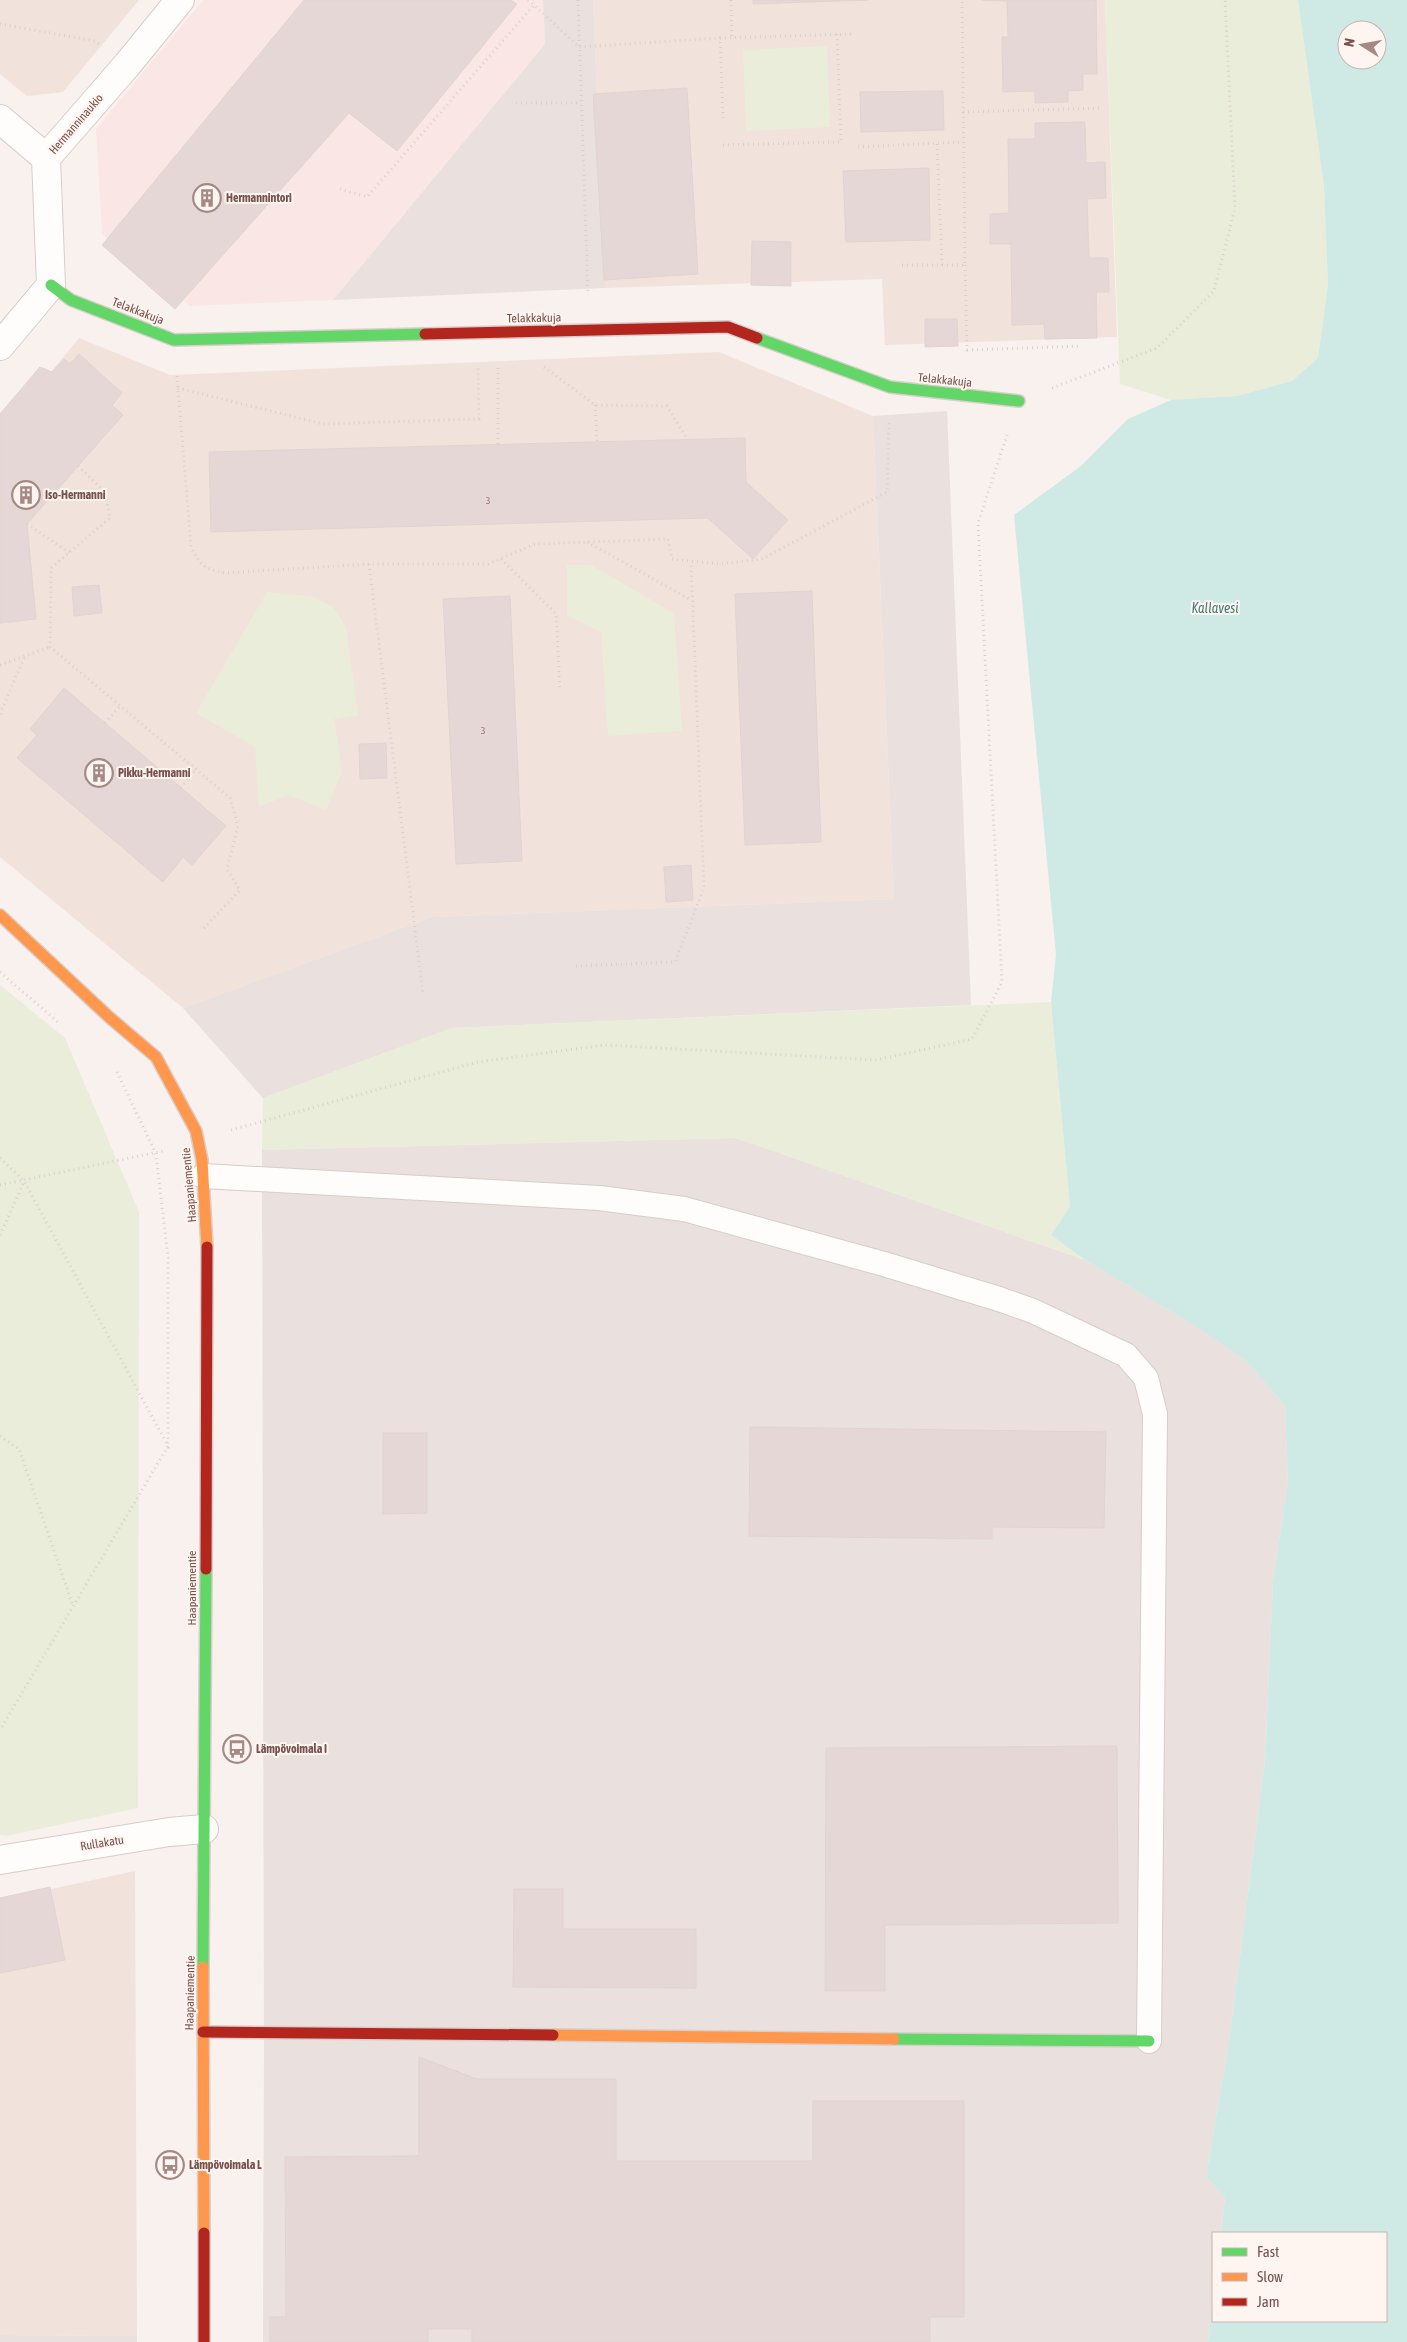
<svg xmlns="http://www.w3.org/2000/svg" width="1407" height="2342" viewBox="0 0 1407 2342" font-family="'Asap Condensed',sans-serif">
<rect width="100%" height="100%" fill="#f8f1ee"/>
<path fill="#f1e2dc" d="M0,0H139L63,92L27,96L0,74Z
M593,0H1105L1117,337L885,345L882,279L605,288Z
M79,338L170,375L719,352L873,416L894,899L432,917L183,1008L0,857V434Z
M135,1871L137,2336L0,2335V1900Z"/>
<path fill="#fae7e5" d="M203,0H543L545,44L333,300L190,306L102,234L96,129Z"/>
<path fill="#eae0dd" d="M543,0H593L605,288L333,300L545,44Z
M947,411L971,1005L452,1028L263,1098L183,1008L432,917L894,899L873,416Z
M736,1138L1085,1260L1195,1326L1245,1360L1285,1406L1288,1482L1273,1581L1265,1761L1229,2042L1206,2176L1225,2198L1221,2233H1213V2299L1208,2342H263L264,2048L262,1150Z
M0,2335L137,2336V2342H0Z"/>
<path fill="#eaedd9" d="M1105,0H1298L1324,186L1328,285L1318,358L1292,381L1237,396L1171,400L1120,384Z
M827,46L830,127L746,131L743,50Z
M567,565H591L674,613L682,731L608,736L601,632L567,615Z
M267,592L311,596L333,607L346,627L358,715L334,719L342,771L326,810L288,795L259,807L255,747L196,713Z
M0,985L65,1038L139,1212L138,1808L6,1836L0,1835Z
M1051,1002L1070,1206L1051,1235L1085,1260L736,1138L262,1150L263,1098L452,1028Z"/>
<path fill="#cfe9e5" fill-rule="evenodd" d="M1298,0H1407V2342H1208L1213,2299V2321H1386V2233H1221L1225,2198L1206,2176L1229,2042L1265,1761L1273,1581L1288,1482L1285,1406L1245,1360L1195,1326L1085,1260L1051,1235L1070,1206L1051,1002L1056,955L1014,515L1081,466L1128,419L1171,400L1237,396L1292,381L1318,358L1328,285L1324,186ZM1347,30H1377V60H1347Z"/>
<path fill="#e5d7d5" stroke="#e1d3d0" d="M304,0H511L517,4L397,151L349,113L175,309L102,245Z
M753,0H868L753,4Z
M982,0H1096L1097,74H1083V90L1068,91V102L1035,103V91L1003,92L1002,37H1008L1007,1Z
M687,88L698,274L604,280L593,94Z
M943,91L944,130L861,132L860,92Z
M1085,122L1086,163L1105,162L1106,198L1087,199L1089,258H1108L1109,292H1096L1097,338L1045,339L1044,324L1012,325L1011,244H990V214L1009,213L1008,139H1035V123Z
M929,168L930,240L846,242L843,171Z
M752,241L791,242V286L751,285Z
M925,319H957L958,346L925,347Z
M79,354L122,393L112,405L123,415L27,524L36,619L0,623V414L40,367L52,372L64,359L70,364Z
M745,438L746,482L788,520L753,559L708,518L211,532L209,452Z
M99,585L102,613L74,616L72,587Z
M812,591L821,842L745,845L735,594Z
M510,596L522,861L456,864L443,599Z
M64,688L226,826L192,865L183,857L163,882L17,758L37,735L30,729Z
M386,743L387,778L360,779L359,744Z
M691,865L693,900L666,902L664,867Z
M750,1427L1106,1432L1104,1528L992,1527V1539L749,1536Z
M383,1433H427V1513L383,1514Z
M1117,1746L1118,1923L885,1925V1991H825L826,1748Z
M50,1887L65,1960L0,1973V1898Z
M514,1889H563V1929H696V1988L513,1987Z
M419,2057L477,2079H616V2161H813V2101H964V2317H930V2342H472V2329H428V2342H270V2317H286L285,2157L419,2156Z"/>
<g fill="none" stroke-linecap="round" stroke-linejoin="round">
<defs>
<path id="lane" d="M203,1176L599,1198L684,1209L884,1264L999,1299L1033,1311L1126,1355L1146,1378L1155,1414L1149,2041"/>
<path id="street" d="M0,119L46,158
M0,346L51,285L46,158L127,65L180,0
M0,1860L169,1832L204,1829"/>
<path id="fast" d="M51,285L71,300L174,340L425,334
M757,338L890,387L1019,401
M203,1967L206,1569
M894,2039L1149,2041"/>
<path id="slow" d="M0,915L109,1017L156,1057L196,1131L202,1160L207,1247
M203,1967L204,2233
M553,2035L894,2039"/>
<path id="jam" d="M425,334L728,327L757,338
M206,1569L207,1247
M203,2032L553,2035
M204,2233V2342"/>
</defs>
<use href="#lane" stroke="#d7cdca" stroke-width="26"/>
<use href="#street" stroke="#d7cdca" stroke-width="30"/>
<use href="#fast" stroke="#d9cecc" stroke-width="14"/>
<use href="#slow" stroke="#d9cecc" stroke-width="14"/>
<use href="#jam" stroke="#d9cecc" stroke-width="14"/>
<path stroke="#dad0d0" stroke-width="3" stroke-dasharray="1 4" stroke-linecap="butt" d="M528,0L534,5
M578,0L588,295
M731,0L732,37
M0,24L95,41L99,44
M516,103H581
M963,112L1102,108
M723,118L720,38L854,34
M937,144L942,265
M723,145L841,142L837,34
M858,147L963,142
M340,189L367,197L534,5L579,47L720,38
M902,265H965L962,0
M965,265L967,350L1082,346
M544,367L595,405L667,406L687,439
M498,368V445
M177,376L191,547C200,566 205,569 225,573L369,564H488L535,544L668,539L672,559L719,564L762,559L887,492L889,422
M178,388L323,424L479,419L478,368
M1052,388L1157,348L1214,291L1235,208L1225,0
M595,405L597,442
M78,466L105,492L110,518L51,568L50,647L230,798L238,826L227,869L240,890L202,930
M27,524L70,553
M587,542L691,600
M501,559L556,614L560,691
M369,564L423,993
M0,665L50,647
M0,714L24,658
M105,723L120,706
M181,788L196,769
M576,966L675,962L704,888L691,562
M0,972L59,1023
M117,1072L156,1154L168,1258V1449
M231,1130L478,1062L605,1045L876,1060L972,1039L1002,982L978,523L1007,435
M0,1158L24,1181L168,1446L0,1730
M0,1185L163,1151
M0,1235L24,1182
M0,1436L19,1449L73,1606"/>
<use href="#lane" stroke="#fefdfc" stroke-width="24"/>
<use href="#street" stroke="#fefdfc" stroke-width="28"/>
<use href="#fast" stroke="#63d668" stroke-width="11"/>
<use href="#slow" stroke="#ff974d" stroke-width="11"/>
<use href="#jam" stroke="#b3261e" stroke-width="11"/>
</g>
<defs>
<symbol id="building-ring" viewBox="-11 -11 22 22"><circle r="9.5" fill="#fff5f0" stroke="#a48985" stroke-width="1.5"/><path d="M-4-6H4V6H1V3H-1V6H-4ZM-2.5-4.3h1.7v1.8h-1.7ZM.8-4.3h1.7v1.8H.8ZM-2.5-1h1.7V.8h-1.7ZM.8-1h1.7V.8H.8Z" fill="#a48985"/></symbol>
<symbol id="bus-ring" viewBox="-11 -11 22 22"><circle r="9.5" fill="#fff5f0" stroke="#a48985" stroke-width="1.5"/><path d="M-5-6H5V4H4V6H2V4H-2V6H-4V4H-5ZM-3.5-4V0h7V-4ZM-3.5 1.2v1.5H-2V1.2ZM2 1.2v1.5H3.5V1.2Z" fill="#a48985"/></symbol>
</defs>
<g fill-rule="evenodd">
<use href="#building-ring" x="191" y="182" width="32" height="32"/>
<use href="#building-ring" x="10" y="479" width="32" height="32"/>
<use href="#building-ring" x="83" y="757" width="32" height="32"/>
<use href="#bus-ring" x="221" y="1733" width="32" height="32"/>
<use href="#bus-ring" x="154" y="2149" width="32" height="32"/>
</g>
<g text-anchor="middle" stroke-width="4" stroke-linejoin="round" paint-order="stroke">
<g font-size="10" fill="#947571">
<text x="488" y="504">3</text>
<text x="483" y="734">3</text>
</g>
<g font-size="12" fill="#77514d" stroke="#fff5f0">
<text transform="translate(76 124) rotate(-49)" y="4">Hermanninaukio</text>
<text transform="translate(138 311) rotate(21)" y="4">Telakkakuja</text>
<text transform="translate(534 318) rotate(-1)" y="4">Telakkakuja</text>
<text transform="translate(945 380) rotate(6)" y="4">Telakkakuja</text>
<text transform="translate(189 1185) rotate(-95)" y="4">Haapaniementie</text>
<text transform="translate(192 1588) rotate(-90)" y="4">Haapaniementie</text>
<text transform="translate(102 1843) rotate(-9)" y="4">Rullakatu</text>
<text transform="translate(190 1993) rotate(-89)" y="4">Haapaniementie</text>
</g>
<g font-size="12" font-weight="bold" fill="#77514d" stroke="#fff5f0" text-anchor="start">
<text x="226" y="202">Hermannintori</text>
<text x="45" y="499">Iso-Hermanni</text>
<text x="118" y="777">Pikku-Hermanni</text>
<text x="256" y="1753">Lämpövoimala I</text>
<text x="189" y="2169">Lämpövoimala L</text>
</g>
<g font-size="14" font-style="italic" fill="#417b76" stroke="#fff5f0">
<text x="1215" y="613">Kallavesi</text>
</g>
</g>
<rect x="1212" y="2232" width="175" height="90" fill="#fff5f0" stroke="#c9b3af"/>
<rect x="1222" y="2248" width="25" height="8" fill="#63d668" stroke="#c9b3af"/>
<text x="1257" y="2257" font-size="15" fill="#77514d">Fast</text>
<rect x="1222" y="2273" width="25" height="8" fill="#ff974d" stroke="#c9b3af"/>
<text x="1257" y="2282" font-size="15" fill="#77514d">Slow</text>
<rect x="1222" y="2298" width="25" height="8" fill="#b3261e" stroke="#c9b3af"/>
<text x="1257" y="2307" font-size="15" fill="#77514d">Jam</text>
<g transform="translate(1362 45) rotate(281)"><circle r="24" fill="#fff5f0" stroke="#c9b3af"/>
<path d="M0-4L9 19L0 12L-9 19Z" fill="#a48985"/>
<text y="-8" font-size="14" font-weight="bold" text-anchor="middle" fill="#77514d">N</text>
</g>
</svg>
